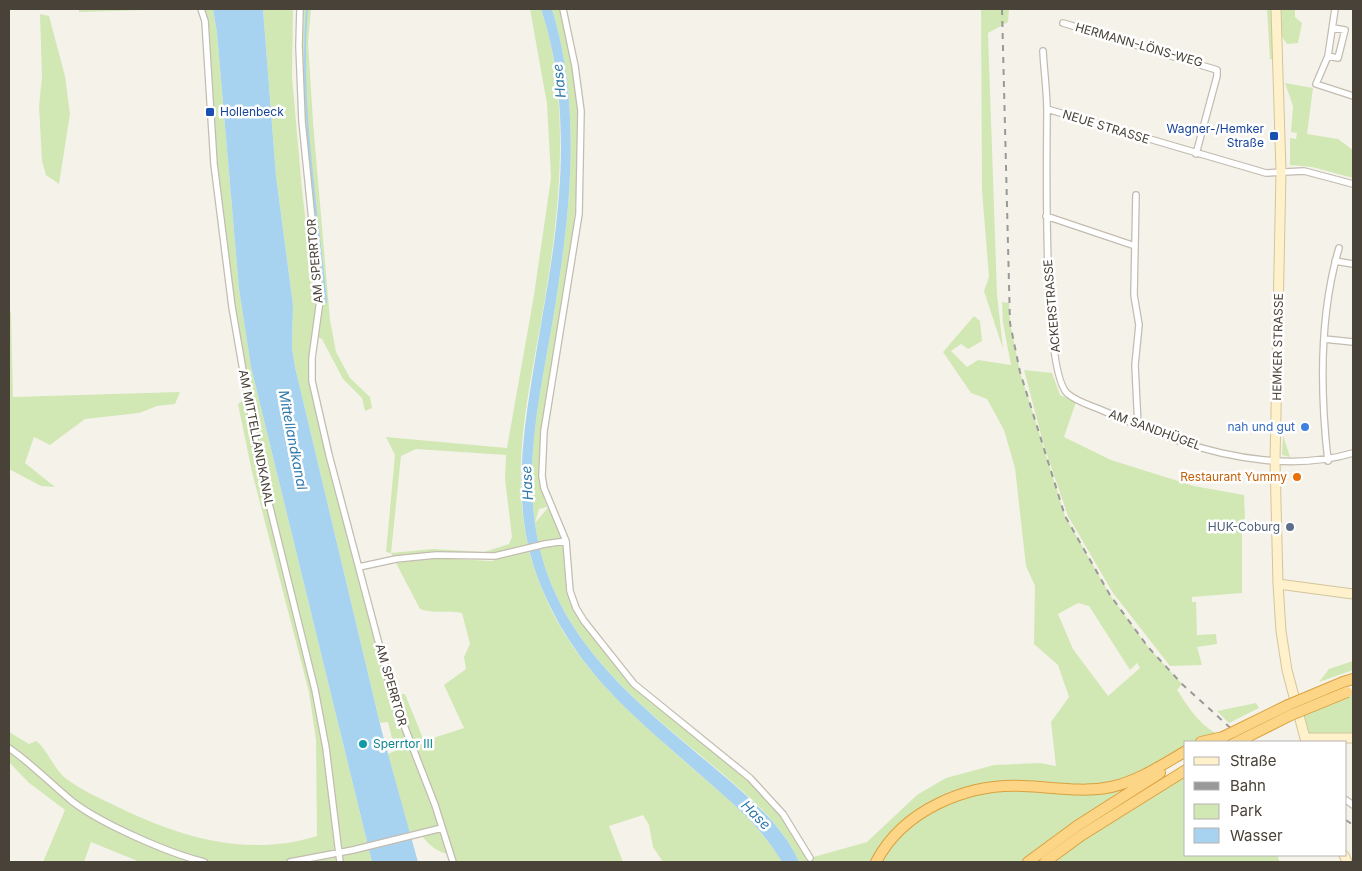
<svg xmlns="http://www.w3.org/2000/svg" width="1362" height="871" viewBox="0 0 1362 871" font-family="Inter,sans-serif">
<rect width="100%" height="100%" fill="#f5f2ea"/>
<path fill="#d1e8b4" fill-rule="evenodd" d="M79,9H146V10L79,12Z
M201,9H213L217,33L239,289L251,367L372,862H140L91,842L84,862H43L65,810L28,782L9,762V732L29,744L36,741C47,749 53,767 64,777C79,789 97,797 114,805C178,837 247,858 317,836L316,740L309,692L252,472L238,404L248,396L214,164Z
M263,9H293L292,77L302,190L312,275L321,297L322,288C312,196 299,102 304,9H311L308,42L313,122L330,320L336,352L350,378L370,397L372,408L365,411L362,398L343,379L322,339L313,335L309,355L311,392L390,694H405L424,741L464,728L444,685L466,669L464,657L470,644L462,613C449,610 432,614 420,609L396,563L435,558L491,561L529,551C558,656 621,704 699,774C731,801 760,826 782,862H663L653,847L649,825L643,815L609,826L623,862H456L454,854C441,856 425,843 420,832L410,834L388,754L395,751L388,722L380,723L295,367L292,348L293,305L276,176Z
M530,9H541C544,20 548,30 550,41C568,126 559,214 545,298C532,380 509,462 528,545L487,556L393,558L391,553L386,552L395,455L386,437L507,448L534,295L551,178L547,104ZM416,449L506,455L505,479L512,537L509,544L484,552L433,549L391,553L401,456Z
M552,9H560L573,67L579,112V156L572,251L542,435L539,483L547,507L539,509L535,523L551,504L564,534L570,591L576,608L634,684L750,778L783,814L810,858L867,842L917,795L946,778L994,765L1040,763L1056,766L1051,722L1069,697L1058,665L1034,644L1035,586L1026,566L1015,468L1004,430L987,399L971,393L943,352L974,316L980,321L982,341L968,349L961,344L951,351L967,367L978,360L1011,365L1003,323L1002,302L1009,303L1010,323L1020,372L1065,516L1110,595L1148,647L1182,684L1177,690C1191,711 1200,726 1223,737L1201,742H1186V751L1174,757L1177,762L1028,862H799C782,823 748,796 717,769C647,710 575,657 545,567C518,485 539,401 553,319C570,216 583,110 552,9ZM1078,603L1089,606L1130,670L1137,663L1140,668L1108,696L1073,649L1058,614Z
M981,9H1009L1008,22L988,33L997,294L1003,349L984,291L989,277L982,190Z
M1267,9H1273L1274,60L1270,59Z
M1281,9H1295V17L1302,23L1298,43L1287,44L1281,35Z
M40,14L49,16L65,76L70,114L59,184L46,175L42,161L39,106L42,77Z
M1285,83L1313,88L1307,134L1338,139L1353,150V178L1312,167L1290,165V138L1296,139L1297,133L1291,132L1293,106Z
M9,310L11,313L13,397L180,392L175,404L157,406L139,413L85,419L50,445L34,437L25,463L55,487L41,486L9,469Z
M1024,370L1052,373L1060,395L1076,402L1064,437L1111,460L1194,486L1244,495L1245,518L1242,522V593L1192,597V602H1196L1197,635L1216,634L1217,644L1197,647L1202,665L1170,666L1113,593L1068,516L1044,446Z
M1283,435L1290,457L1282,455Z
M1353,661V670L1319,682L1329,669Z
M1353,690V738H1305L1297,712Z
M1256,703L1259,708L1229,723L1217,711Z
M1186,770V855H1277L1280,862H1045Z"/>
<path fill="#a8d3f0" d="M213,9H263L276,176L293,305L292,348L295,367L382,732L418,862H372L251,367L239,289L217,33Z
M541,9H552C583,110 570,216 553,319C539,401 518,485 545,567C575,659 653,715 724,776C753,801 783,826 799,862H782C760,825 729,800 697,772C635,717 583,677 547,600C509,520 521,445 535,360C544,305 555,250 559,194C563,147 561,87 550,41C548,30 544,20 541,9Z"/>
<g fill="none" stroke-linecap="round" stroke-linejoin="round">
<path stroke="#a8d3f0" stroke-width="2" d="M307,9C299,104 317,207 326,302"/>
<defs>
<path id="minor" d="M201,9L205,21L214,164L232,307L259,463L315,690L326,748L340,862
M300,9L299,46L302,121L320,300L312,358V381L329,455L393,697L435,805L453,862
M563,9L575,66L581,111L579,214L544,431L542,476L544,488L566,541L570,591L576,608L584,621L634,684L750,778L783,814L810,858
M1063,23L1217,70V76L1196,154
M1333,28L1345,30L1338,58L1328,56L1335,9
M1043,51C1044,71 1047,91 1047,111C1047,153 1042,374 1068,394C1076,401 1089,405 1099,409C1124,420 1149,430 1176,440C1231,459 1296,470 1353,453
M1328,56L1316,84L1353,96
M1047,109L1266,173L1304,171L1353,184
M1136,195L1134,295L1139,325L1135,365L1138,426
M1046,216L1135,246
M1335,261L1353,264
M1324,339L1353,342
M1328,461C1320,391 1319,316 1339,248
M359,567L396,559L436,555L495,556L545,544L566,541
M9,748C32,764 51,784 73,802C102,824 168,853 204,862
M1346,800L1353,805
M290,862L353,850L442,828"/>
<path id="secondary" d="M1276,9L1281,172L1275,461L1278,584L1281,631L1287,670L1306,742
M1278,584L1353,594
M1305,738H1353
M1344,855L1347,862"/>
<path id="trunk" d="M1343,682L1353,679
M1201,742L1223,737
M876,862C903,810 967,783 1023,786C1052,787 1082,793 1111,787C1138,781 1162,765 1186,751
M1028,862L1077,826L1160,773
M1045,862L1082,835L1186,770"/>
</defs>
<use href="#minor" stroke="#c3bcb0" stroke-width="8"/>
<use href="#secondary" stroke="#d4c59b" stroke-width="11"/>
<use href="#trunk" stroke="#dba03e" stroke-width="12"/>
<use href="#minor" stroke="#fff" stroke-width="5.5"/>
<use href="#secondary" stroke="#fef1cc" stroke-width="9"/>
<use href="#trunk" stroke="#fcd686" stroke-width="10"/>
<path stroke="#999" stroke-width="2" stroke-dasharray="6 6" stroke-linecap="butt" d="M1002,9L1010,323L1020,372L1065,516L1110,595L1148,647L1182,684L1246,742
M1346,820L1353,825"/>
<defs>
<path id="trunk-bridge" d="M1223,737L1288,705L1343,682
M1237,742L1291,715L1347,692"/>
</defs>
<use href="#trunk-bridge" stroke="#dba03e" stroke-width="12" stroke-linecap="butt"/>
<use href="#trunk-bridge" stroke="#fcd686" stroke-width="10"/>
</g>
<g fill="#1a4fb4" stroke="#fff" stroke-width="2">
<rect x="205" y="107" width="10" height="10" rx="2.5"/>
<rect x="1269" y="131" width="10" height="10" rx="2.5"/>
</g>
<circle fill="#3f7fe0" stroke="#fff" stroke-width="2" cx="1305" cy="427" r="5"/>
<circle fill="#e8710a" stroke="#fff" stroke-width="2" cx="1297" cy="477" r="5"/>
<circle fill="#5c6f8a" stroke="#fff" stroke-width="2" cx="1290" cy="527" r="5"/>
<circle fill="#0f9aa8" stroke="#fff" stroke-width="2" cx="363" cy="744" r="5"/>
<g text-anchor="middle" stroke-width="5" stroke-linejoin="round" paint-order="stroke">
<g font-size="12" fill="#494238" stroke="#fff">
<text transform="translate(1139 45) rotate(16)" y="4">HERMANN-LÖNS-WEG</text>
<text transform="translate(1106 127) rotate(17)" y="4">NEUE STRASSE</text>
<text transform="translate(315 261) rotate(-95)" y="4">AM SPERRTOR</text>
<text transform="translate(1052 306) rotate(-95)" y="4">ACKERSTRASSE</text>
<text transform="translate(1278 347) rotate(-89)" y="4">HEMKER STRASSE</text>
<text transform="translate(1155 430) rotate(20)" y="4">AM SANDHÜGEL</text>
<text transform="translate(256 438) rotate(79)" y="4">AM MITTELLANDKANAL</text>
<text transform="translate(391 685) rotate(74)" y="4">AM SPERRTOR</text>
</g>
<g font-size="12" fill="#164399" stroke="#fff" text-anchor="start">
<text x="220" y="116">Hollenbeck</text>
<text x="1264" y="133" text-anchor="end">Wagner-/Hemker<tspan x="1264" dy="14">Straße</tspan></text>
</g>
<g font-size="12" fill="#366cbe" stroke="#fff" text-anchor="end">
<text x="1295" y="431">nah und gut</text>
</g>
<g font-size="12" fill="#c56008" stroke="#fff" text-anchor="end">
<text x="1287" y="481">Restaurant Yummy</text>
</g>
<g font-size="12" fill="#4e5e75" stroke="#fff" text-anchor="end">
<text x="1280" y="531">HUK-Coburg</text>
</g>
<g font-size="12" fill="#0d838f" stroke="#fff" text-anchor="start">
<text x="373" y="748">Sperrtor III</text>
</g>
<g font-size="14" font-style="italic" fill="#3079ac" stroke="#fff">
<text transform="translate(559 81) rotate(-96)" y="5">Hase</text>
<text transform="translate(293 440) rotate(79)" y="5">Mittellandkanal</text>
<text transform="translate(527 483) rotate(-93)" y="5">Hase</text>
<text transform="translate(756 815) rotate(45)" y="5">Hase</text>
</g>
</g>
<rect width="1362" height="871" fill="none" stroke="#494238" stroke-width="20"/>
<rect x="1184" y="741" width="162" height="115" fill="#ffffff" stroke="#b6b3af"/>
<rect x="1194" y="757" width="25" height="8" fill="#fef1cc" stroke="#b6b3af"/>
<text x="1230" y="766" font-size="15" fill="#494238">Straße</text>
<rect x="1194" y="782" width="25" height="8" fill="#999999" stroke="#b6b3af"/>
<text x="1230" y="791" font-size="15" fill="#494238">Bahn</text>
<rect x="1194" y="804" width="25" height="15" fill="#d1e8b4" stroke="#b6b3af"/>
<text x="1230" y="816" font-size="15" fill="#494238">Park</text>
<rect x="1194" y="828" width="25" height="15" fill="#a8d3f0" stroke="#b6b3af"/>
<text x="1230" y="841" font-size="15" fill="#494238">Wasser</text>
</svg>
